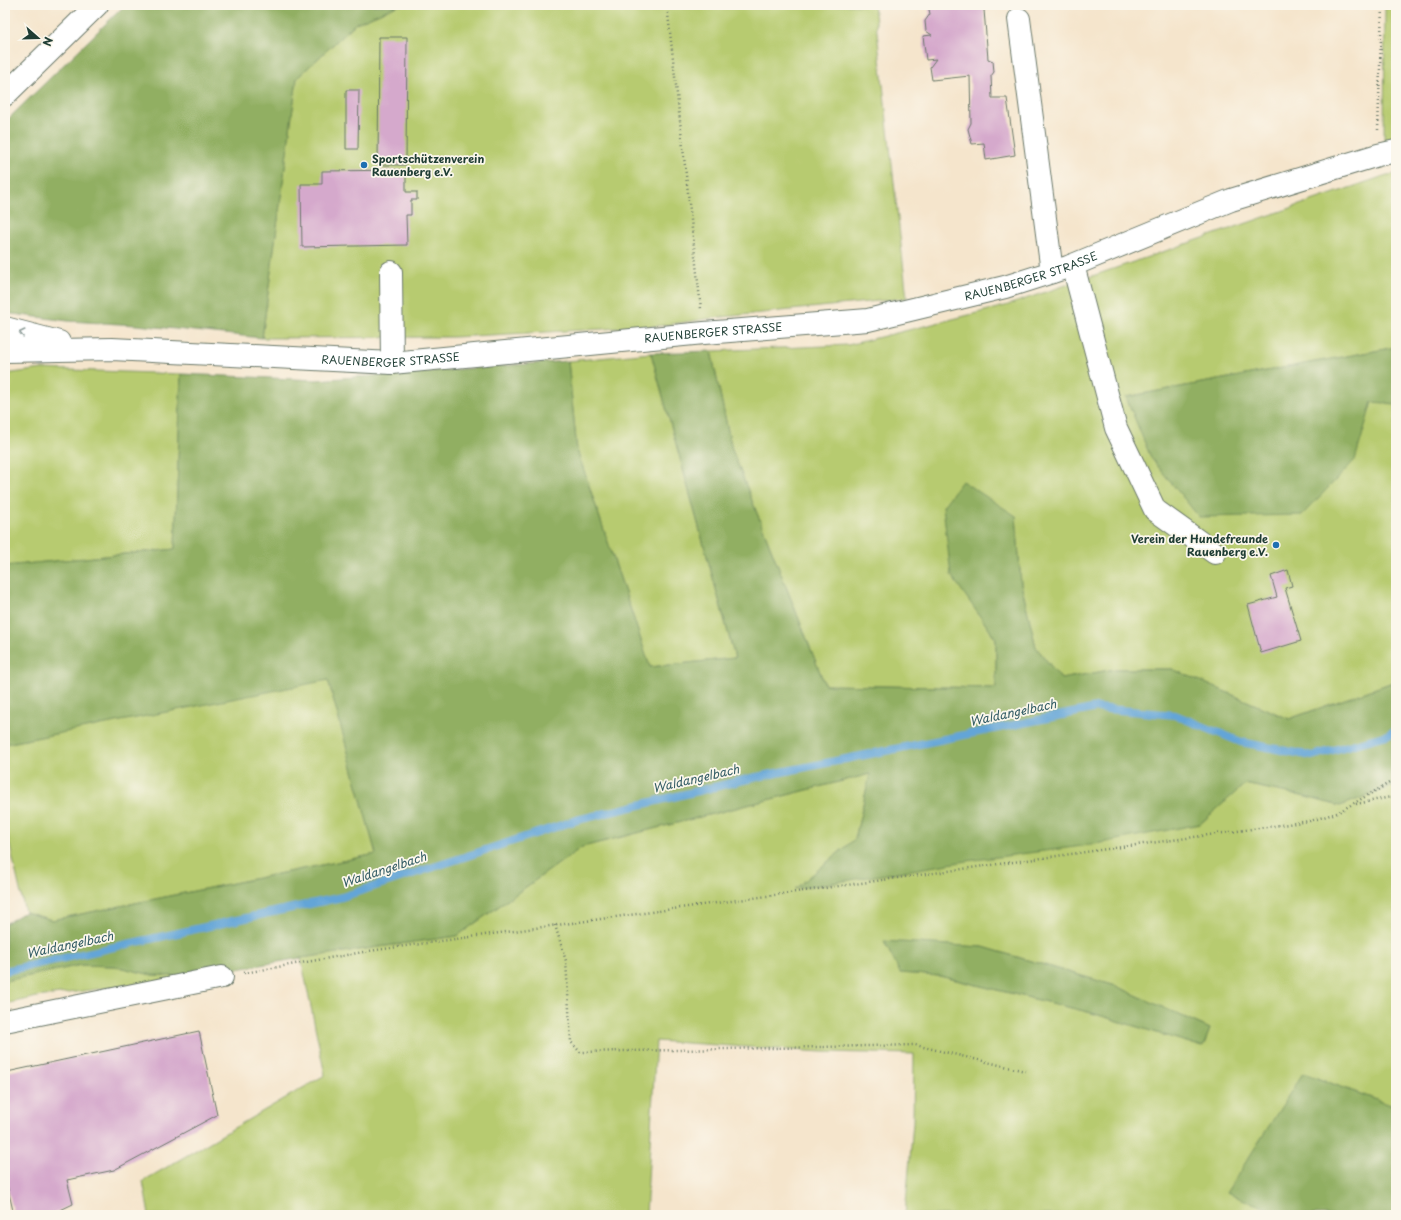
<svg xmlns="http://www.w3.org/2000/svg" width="1401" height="1220" viewBox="0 0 1401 1220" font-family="'Playpen Sans',sans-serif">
<rect width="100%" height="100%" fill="#fbf7ec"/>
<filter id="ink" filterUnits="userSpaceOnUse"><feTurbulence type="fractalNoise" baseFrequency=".025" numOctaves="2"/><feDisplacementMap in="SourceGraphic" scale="8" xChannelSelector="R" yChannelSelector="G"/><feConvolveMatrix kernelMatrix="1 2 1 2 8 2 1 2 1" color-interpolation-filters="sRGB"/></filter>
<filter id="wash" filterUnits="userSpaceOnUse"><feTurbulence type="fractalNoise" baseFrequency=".012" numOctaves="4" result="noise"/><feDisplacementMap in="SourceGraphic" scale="16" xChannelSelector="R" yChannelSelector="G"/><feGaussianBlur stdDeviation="0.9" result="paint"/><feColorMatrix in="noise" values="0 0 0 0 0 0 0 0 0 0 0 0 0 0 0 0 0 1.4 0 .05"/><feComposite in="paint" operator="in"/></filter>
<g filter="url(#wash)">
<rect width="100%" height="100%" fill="#f5e5cc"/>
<path fill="#b7cb6f" stroke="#6b8452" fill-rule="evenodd" d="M399,5H874L907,298L713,318L658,326L453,337L262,338L297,78L356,23Z
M1385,5H1396V141L1384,144Z
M1396,174V347L1126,397L1135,418L1396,368V681L1289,719L1172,669H1115L1061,679L1036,647L1021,584L1016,516L951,574L996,639V688L825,685L732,450L711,351L848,345L1005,306L1387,175Z
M651,353L735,658L650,667L577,450L568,361Z
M42,369L181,374L175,549L5,566V374Z
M328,679L376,854L52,920L25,912L5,824V744Z
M870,774L855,839L798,887L1200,824L1244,784L1302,796L1340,806L1396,785V1107L1303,1073L1256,1204L1285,1215H905L913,1123L914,1054L822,1052L656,1041L646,1215H149L143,1181L325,1075L301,958L457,936L582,847ZM884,942L983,947L1116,986L1210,1029L1203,1047L1092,1013L939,976L901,973Z
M81,965L114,966L152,975L191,977L37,997L5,1004V981Z"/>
<path fill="#91af62" stroke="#58764b" d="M125,5H399L356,23L297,78L262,338L137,325L68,321L5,313V122Z
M1396,347V404L1372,402L1355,460L1302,515L1199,517L1151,458L1126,397Z
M711,351L732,450L825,685L996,688V639L951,575L943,506L962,481L1016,516L1021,584L1036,647L1061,679L1115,669H1172L1289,719L1396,681V785L1340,806L1302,796L1245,784L1200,824L1090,845L967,861L795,889L855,839L870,774L582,847L457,936L301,958L191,977L152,975L114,966L81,965L5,981V924L25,912L52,920L376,854L328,680L5,744V566L175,549L181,374L316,380L568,361L577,450L650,667L735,658L651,353Z
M884,941L983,947L1116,986L1210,1029L1203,1047L1092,1013L940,976L900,973Z
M1303,1073L1396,1107V1215H1285L1226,1193Z"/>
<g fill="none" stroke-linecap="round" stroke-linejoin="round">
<path stroke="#63a5d7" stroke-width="8" d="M5,971L342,897L577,820L752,778L1097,708L1175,715L1241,742L1312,756L1387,735L1396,730"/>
</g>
<g id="blocks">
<path fill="#d5a9cc" d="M928,5H987L988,8L984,10L988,59L993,61L994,72L991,76L992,98H1007L1015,155L986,160L984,143L972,144L968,129L971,123L970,76L932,80L930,67L936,59L926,60L923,36L932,35L926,31L925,21L930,14Z
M379,37H407L406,165H378Z
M346,90H359L358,149H346Z
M406,170V192H417V200H411V215H406L407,245L302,247L301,184H322V171Z
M1288,570L1292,586L1285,588L1301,641L1261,653L1248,605L1277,597L1271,576Z
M199,1031L217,1115L114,1170L67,1180L73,1204L50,1215H14L5,1176V1067L7,1072Z"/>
</g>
</g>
<g filter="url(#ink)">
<use href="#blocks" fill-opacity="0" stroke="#6a7869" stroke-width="1"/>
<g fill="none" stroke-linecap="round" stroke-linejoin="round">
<defs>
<g id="minor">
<path d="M1019,19L1052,272"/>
<path d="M5,95L97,5"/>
<path d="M1073,265L1116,428L1155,510L1215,553"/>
<path d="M391,272L392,363"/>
<path d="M5,328L59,342"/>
<path id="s1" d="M5,351L112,349L392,363L704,333L868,320L1005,287L1068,267L1231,200L1378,155L1396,151"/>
<path d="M5,1021L222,977"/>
</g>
</defs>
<use href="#minor" stroke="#6a7869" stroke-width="24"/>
<path stroke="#6a7869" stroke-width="2.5" stroke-dasharray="1 3" stroke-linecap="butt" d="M667,5L701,309
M1378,130L1382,5
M1356,804L1396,796
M555,925L566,961L571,1042L580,1052L915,1045L1025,1071
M244,973L369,951L1310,821L1337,813L1396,779"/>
<use href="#minor" stroke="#fff" stroke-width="22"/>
</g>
<defs><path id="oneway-chevron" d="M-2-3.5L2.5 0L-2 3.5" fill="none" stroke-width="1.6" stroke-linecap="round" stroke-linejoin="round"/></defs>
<use stroke="#8f9e9a" href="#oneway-chevron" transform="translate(22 333) rotate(-166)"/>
</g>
<g fill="#1f6fb2" stroke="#fbf7ec" stroke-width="1.5">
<circle cx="364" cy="165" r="4"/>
<circle cx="1276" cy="545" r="4"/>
</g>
<g text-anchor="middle" stroke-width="3.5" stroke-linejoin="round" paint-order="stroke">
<g font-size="11" font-weight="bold" fill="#1f3d34" stroke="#fbf7ec" text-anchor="start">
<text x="372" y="163">Sportschützenverein<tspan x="372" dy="13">Rauenberg e.V.</tspan></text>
<text x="1268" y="543" text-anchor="end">Verein der Hundefreunde<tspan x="1268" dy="13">Rauenberg e.V.</tspan></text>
</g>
<g font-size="11" fill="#1f3d34" stroke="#fbf7ec">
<text dy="4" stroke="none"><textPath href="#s1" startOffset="1034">RAUENBERGER STRASSE</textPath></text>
<text dy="4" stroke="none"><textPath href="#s1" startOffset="710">RAUENBERGER STRASSE</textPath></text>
<text dy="4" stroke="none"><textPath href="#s1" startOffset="386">RAUENBERGER STRASSE</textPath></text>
</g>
<g font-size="12" font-style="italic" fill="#335c65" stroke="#fbf7ec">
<text transform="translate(1013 713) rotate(-12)" y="4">Waldangelbach</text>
<text transform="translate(696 779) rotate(-13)" y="4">Waldangelbach</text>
<text transform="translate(384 870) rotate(-18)" y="4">Waldangelbach</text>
<text transform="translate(70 945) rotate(-12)" y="4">Waldangelbach</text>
</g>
</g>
<rect width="1401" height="1220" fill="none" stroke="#fbf7ec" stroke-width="20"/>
<g transform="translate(38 38) rotate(110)" stroke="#fbf7ec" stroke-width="3" paint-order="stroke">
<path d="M0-3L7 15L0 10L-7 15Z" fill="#1f3d34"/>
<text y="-6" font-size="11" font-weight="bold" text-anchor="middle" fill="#1f3d34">N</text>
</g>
</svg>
